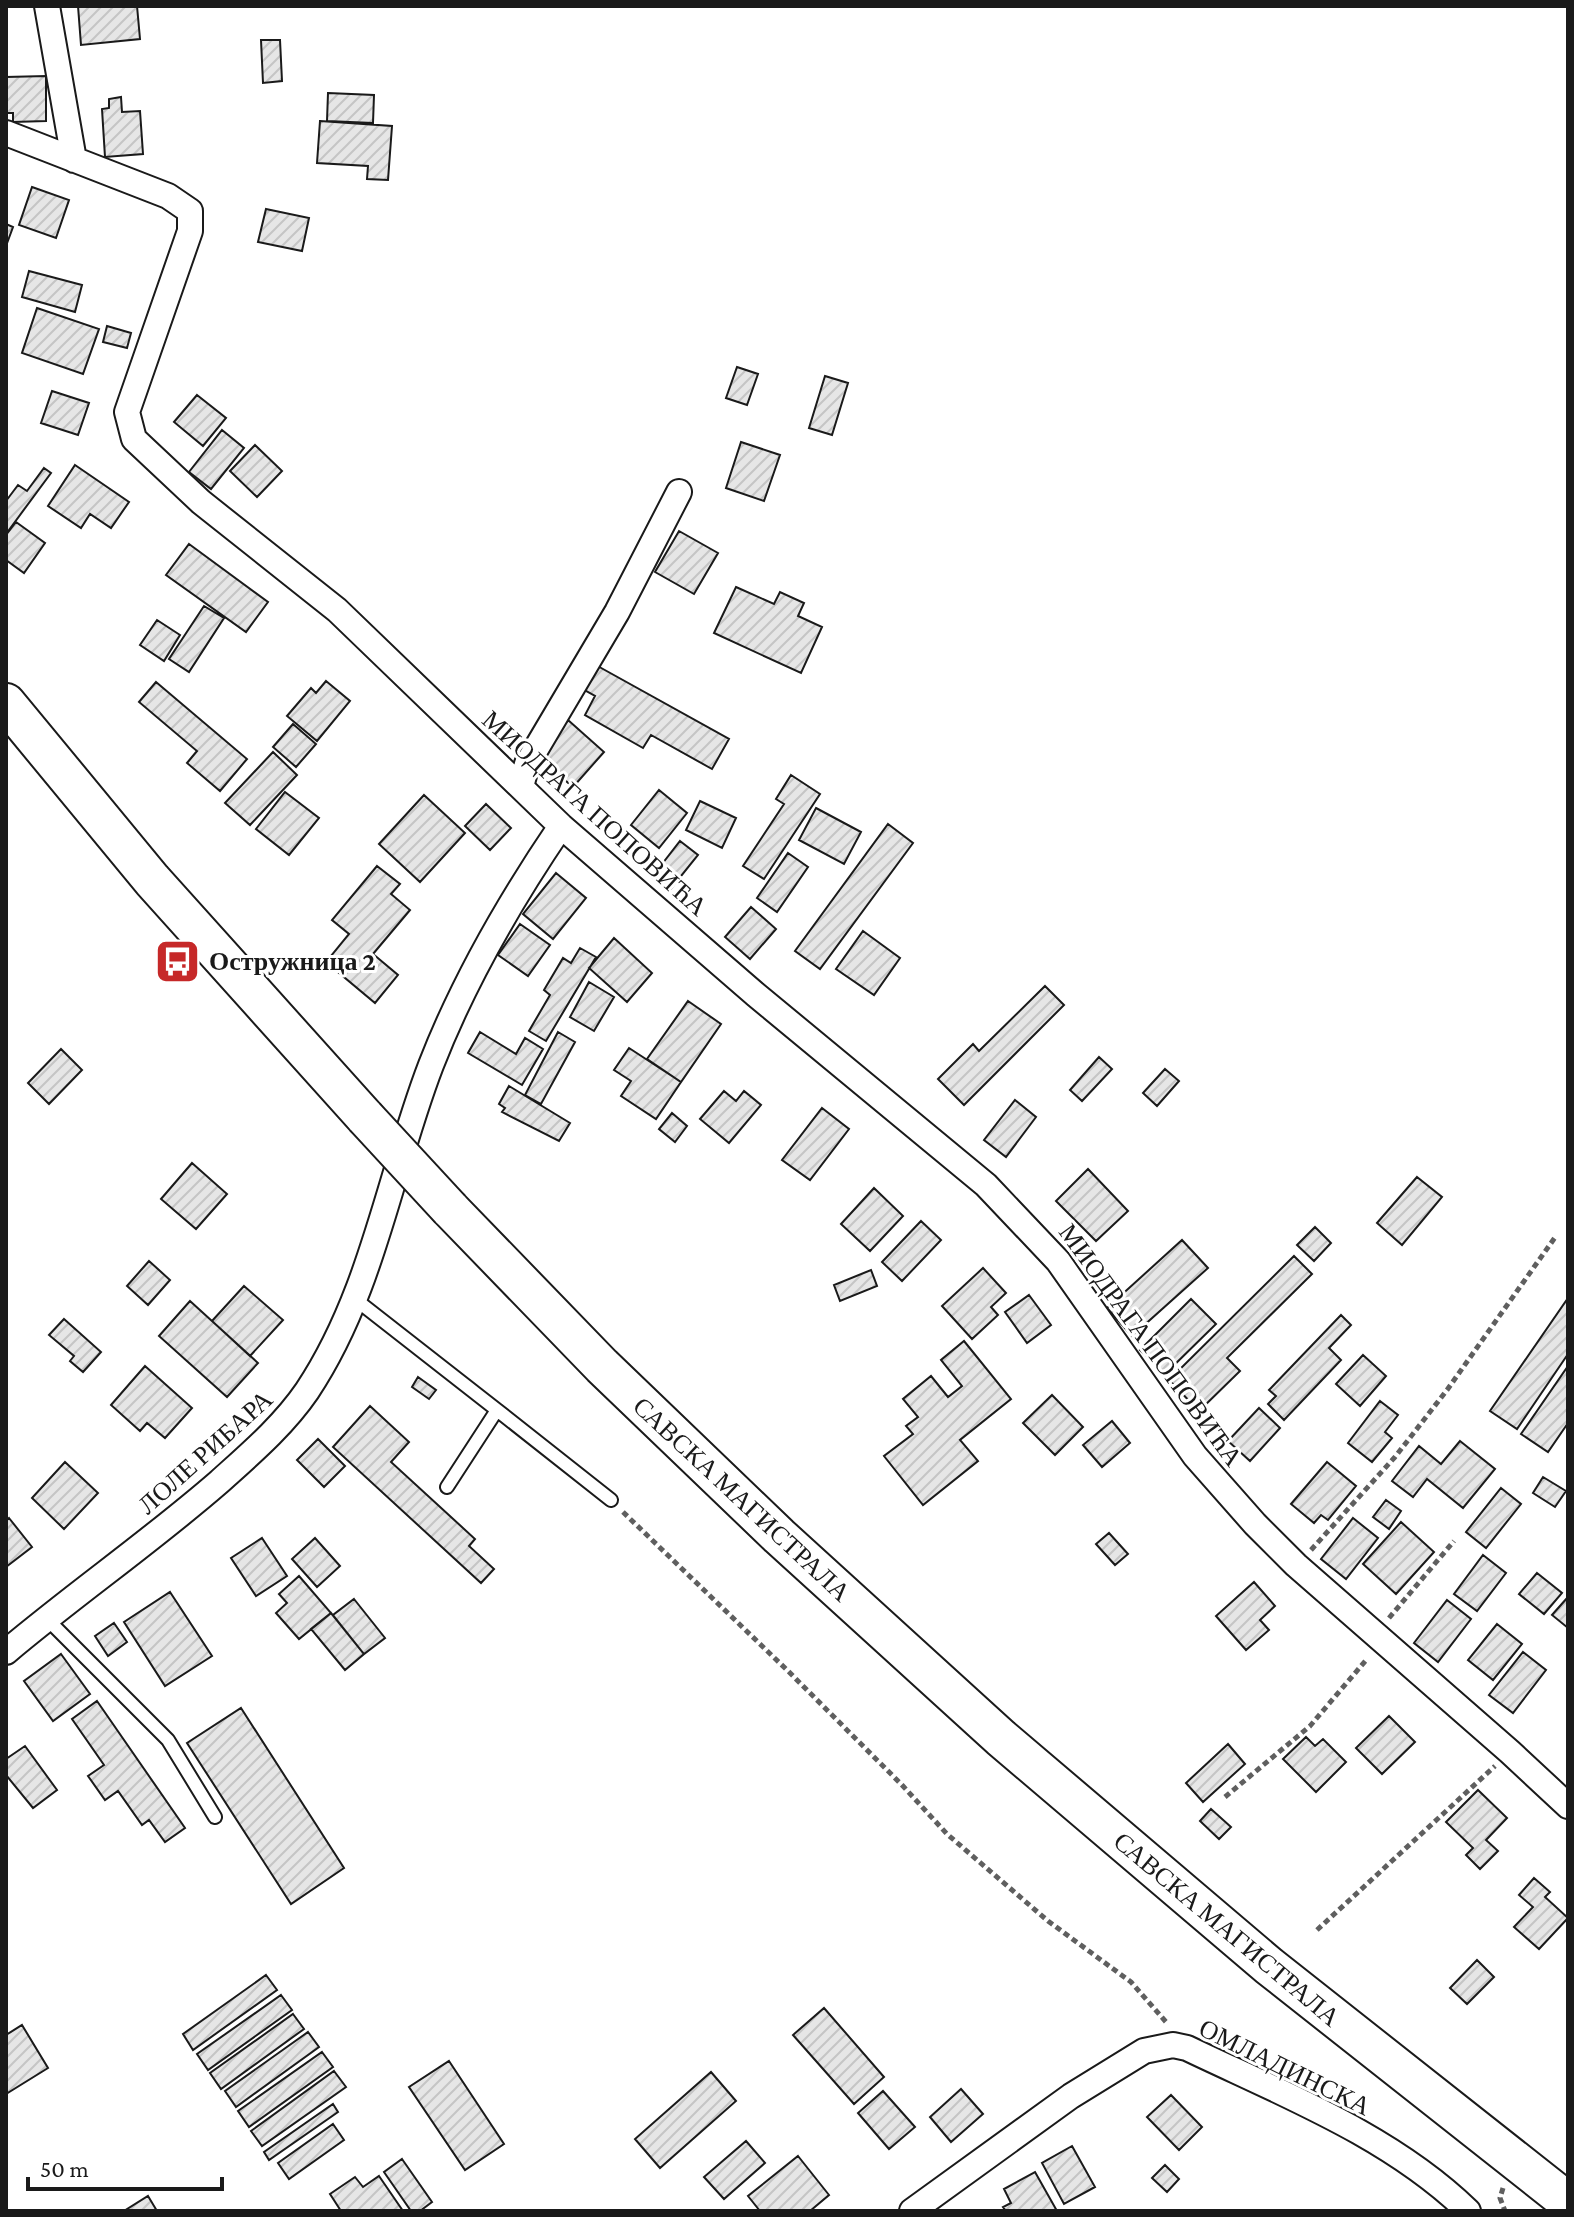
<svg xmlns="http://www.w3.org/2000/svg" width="1574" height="2217" viewBox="0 0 1574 2217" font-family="'Crimson Pro',serif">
<defs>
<pattern id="building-hatch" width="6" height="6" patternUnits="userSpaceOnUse" patternTransform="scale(2)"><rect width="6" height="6" fill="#e6e6e6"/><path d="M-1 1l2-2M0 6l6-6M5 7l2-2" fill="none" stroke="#c5c5c5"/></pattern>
</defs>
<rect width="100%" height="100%" fill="#fff"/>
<path fill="url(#building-hatch)" stroke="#1a1a1a" stroke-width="2" d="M78,6H137L140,39L81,45Z
M261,40H280L282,81L263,83Z
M46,76V121L13,122V113H6V77Z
M328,93L374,95L373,123L327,121Z
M121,97L122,112L140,111L143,154L105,157L102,109L109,108V99Z
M320,121L392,126L388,180L367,179L368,166L317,163Z
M32,187L69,200L56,238L19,225Z
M266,209L309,218L302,251L258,242Z
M6,224L13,227L6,246Z
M29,271L82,285L75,312L22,297Z
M37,308L99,329L83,374L22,353Z
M107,326L131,333L127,348L103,342Z
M737,367L758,374L747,405L726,398Z
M825,376L848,383L832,435L809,428Z
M52,391L89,403L78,435L41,423Z
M197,395L226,418L203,446L174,422Z
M222,430L244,448L211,489L189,472Z
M741,442L780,455L764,501L726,488Z
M255,445L282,471L257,497L230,471Z
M75,465L129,502L111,528L90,514L81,528L48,506Z
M44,468L51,473L6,534V501L18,485L27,491Z
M16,522L45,543L24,573L6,560V535Z
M679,531L718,553L694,594L655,572Z
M189,544L268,602L246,632L166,575Z
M736,587L774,604L780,592L804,603L798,616L822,627L801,673L714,633Z
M204,606L224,618L189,672L169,659Z
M157,620L180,635L164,661L140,645Z
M594,664L729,739L712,769L651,735L643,748L585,715L595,696L581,688Z
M326,681L350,701L317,741L287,716L311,688L316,693Z
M156,682L247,759L220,791L187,763L197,751L139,702Z
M568,720L604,752L573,787L537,756Z
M293,724L316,744L296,767L273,747Z
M273,752L297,775L250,825L225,803Z
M791,775L820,794L764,879L743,866L784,804L776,799Z
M659,790L687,813L659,848L631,825Z
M285,792L319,818L289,855L256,829Z
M424,795L465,833L420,882L379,844Z
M700,801L736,818L722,848L686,830Z
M486,804L511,828L490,850L465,826Z
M816,808L861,832L844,864L799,840Z
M888,824L913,843L820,969L795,951Z
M680,841L698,855L669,891L652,877Z
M788,853L808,867L777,912L757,898Z
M377,866L400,884L391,894L410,910L373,954L398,975L375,1003L326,962L349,934L332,920Z
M556,873L586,898L553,939L523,914Z
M751,907L776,929L750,959L725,937Z
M520,924L550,945L528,976L498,955Z
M863,931L900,958L874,995L836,969Z
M614,938L652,973L627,1002L589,968Z
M580,948L596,957L546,1041L529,1031L550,995L544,990L563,958L571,963Z
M589,982L614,997L594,1031L570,1017Z
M1045,986L1064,1005L964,1105L938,1079L973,1044L979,1051Z
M688,1001L721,1024L681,1082L647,1059Z
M480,1032L516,1054L525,1038L543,1049L522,1085L468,1053Z
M558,1032L575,1042L541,1104L525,1095Z
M629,1048L681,1082L656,1119L621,1096L631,1081L614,1070Z
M61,1049L82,1070L49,1104L28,1083Z
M1099,1057L1112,1069L1082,1101L1070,1090Z
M1165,1069L1179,1081L1157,1106L1143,1093Z
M509,1086L570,1123L559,1141L502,1112L505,1108L499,1104Z
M724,1091L736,1101L744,1091L761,1105L729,1143L700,1119Z
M1015,1100L1036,1117L1006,1157L984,1140Z
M822,1108L849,1129L810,1180L782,1160Z
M672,1113L687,1126L675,1142L659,1129Z
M192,1163L227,1194L196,1229L161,1199Z
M1088,1169L1128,1211L1096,1241L1056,1201Z
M1417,1177L1442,1197L1402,1245L1377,1223Z
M874,1188L903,1216L870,1251L841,1224Z
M921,1221L941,1240L902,1281L882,1262Z
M1315,1227L1331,1243L1314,1261L1297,1245Z
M1182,1240L1208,1268L1132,1336L1107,1308Z
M1294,1256L1312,1274L1227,1358L1240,1371L1199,1411L1169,1380Z
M149,1261L170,1280L148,1305L127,1286Z
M983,1268L1006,1293L991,1307L998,1315L972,1339L942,1306Z
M871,1270L877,1286L840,1301L834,1285Z
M244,1286L283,1320L250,1356L212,1321Z
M1029,1295L1051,1325L1027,1343L1005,1312Z
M1568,1298V1354L1517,1429L1490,1411Z
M1191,1299L1216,1324L1165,1374L1140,1350Z
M190,1301L258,1363L227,1397L159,1336Z
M1341,1315L1351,1325L1329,1348L1341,1360L1284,1420L1268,1404L1276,1396L1269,1390Z
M64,1319L101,1352L83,1372L70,1361L74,1356L49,1335Z
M964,1341L1011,1399L960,1440L978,1461L923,1505L884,1456L913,1434L906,1426L918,1417L903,1399L931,1376L948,1397L962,1386L941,1360Z
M1363,1355L1386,1376L1360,1406L1336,1384Z
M145,1366L192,1408L165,1438L147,1423L140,1431L111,1405Z
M1568,1366V1423L1548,1452L1521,1434Z
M418,1377L436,1390L429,1399L412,1387Z
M1052,1395L1083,1427L1055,1455L1023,1423Z
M1380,1401L1398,1415L1385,1432L1392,1438L1372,1462L1348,1443Z
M370,1406L409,1442L391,1462L475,1539L469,1546L494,1569L481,1583L333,1447Z
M1259,1408L1280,1428L1250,1461L1228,1441Z
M1112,1421L1130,1443L1102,1467L1083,1445Z
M318,1439L345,1466L324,1487L297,1460Z
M1460,1441L1495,1469L1463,1508L1427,1479L1413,1497L1392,1481L1419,1446L1441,1464Z
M65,1462L98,1493L64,1529L32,1498Z
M1327,1462L1356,1486L1328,1520L1321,1515L1314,1523L1291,1504Z
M1543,1477L1566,1491L1555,1507L1533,1493Z
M1501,1488L1521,1504L1486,1548L1466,1532Z
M1386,1500L1401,1511L1389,1529L1373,1517Z
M9,1518L32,1547L6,1567V1521Z
M1353,1518L1378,1538L1346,1579L1321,1559Z
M1401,1522L1434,1552L1396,1594L1363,1564Z
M1109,1533L1128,1554L1115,1565L1096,1544Z
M262,1538L287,1576L256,1596L231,1558Z
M315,1538L340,1566L317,1587L292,1559Z
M1483,1555L1506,1573L1477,1611L1454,1594Z
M1537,1573L1562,1593L1544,1614L1519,1594Z
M299,1576L331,1613L299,1639L276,1613L287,1603L279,1594Z
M1254,1582L1275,1606L1260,1620L1269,1630L1246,1650L1216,1616Z
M170,1592L212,1656L165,1686L124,1622Z
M1568,1597V1628L1552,1615Z
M354,1599L385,1638L364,1654L333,1615Z
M1447,1600L1471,1619L1438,1662L1414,1643Z
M331,1613L364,1654L345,1670L311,1629Z
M114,1623L127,1642L108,1656L95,1636Z
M1497,1624L1522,1644L1493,1680L1468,1660Z
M1523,1652L1546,1670L1513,1713L1489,1695Z
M61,1654L90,1694L53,1721L24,1681Z
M97,1701L185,1828L165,1842L149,1820L142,1825L118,1791L105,1800L88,1776L104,1765L72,1719Z
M241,1708L344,1868L291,1904L187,1743Z
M1389,1716L1415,1742L1382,1774L1356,1748Z
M1306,1737L1315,1746L1323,1739L1346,1762L1316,1792L1283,1759Z
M1228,1744L1245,1764L1203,1802L1186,1783Z
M25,1746L57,1790L33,1808L6,1775V1759Z
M1478,1790L1507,1818L1486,1840L1498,1851L1480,1869L1466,1855L1473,1848L1446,1822Z
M1211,1809L1231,1827L1219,1839L1200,1821Z
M1534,1878L1550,1892L1545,1897L1568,1918L1539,1949L1514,1927L1533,1907L1519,1895Z
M1477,1960L1494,1977L1467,2004L1450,1988Z
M266,1975L277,1990L193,2050L183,2034Z
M281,1995L292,2010L208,2070L197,2054Z
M824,2008L884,2077L854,2104L793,2035Z
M293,2014L304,2029L221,2089L210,2073Z
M22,2025L48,2068L6,2094V2035Z
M308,2032L319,2047L236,2107L225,2091Z
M322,2052L333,2067L249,2127L238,2111Z
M449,2061L504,2144L465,2170L409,2087Z
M334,2071L346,2087L262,2146L251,2131Z
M711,2072L736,2101L660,2168L635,2139Z
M961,2089L983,2114L951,2142L930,2117Z
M883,2091L915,2127L889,2149L858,2113Z
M1171,2095L1202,2127L1179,2150L1147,2117Z
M333,2104L338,2112L269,2160L264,2152Z
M333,2124L344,2140L289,2179L278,2163Z
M746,2141L765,2163L724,2199L704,2177Z
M1072,2146L1095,2187L1064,2204L1042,2163Z
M798,2156L829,2195L810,2211H760L748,2196Z
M402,2159L432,2202L420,2211H411L384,2172Z
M1165,2165L1179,2179L1167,2192L1152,2178Z
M1035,2172L1057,2211H1006L1003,2207L1011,2203L1004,2189Z
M379,2176L403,2211H341L330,2194L355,2177L363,2187Z
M148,2196L157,2211H124Z"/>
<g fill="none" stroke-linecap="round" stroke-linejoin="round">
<defs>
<path id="service" d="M355,1299L497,1410L447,1487
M497,1410L611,1500
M46,1618L168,1740L215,1817"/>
<path id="minor" d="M47,6L74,160
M6,133L168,196L190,211V231L127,412L134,439L201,502L337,610L561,826L755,994L986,1185L1058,1261L1195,1456L1255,1524L1296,1565L1510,1752L1568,1806
M521,787L527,764L617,612L679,492
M6,1652C76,1593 150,1542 219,1482C250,1454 283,1426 307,1391C373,1292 389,1174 431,1065C464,980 510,901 561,826
M912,2211L1071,2096L1144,2051L1173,2045L1187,2048C1283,2094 1391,2136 1468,2211"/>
<path id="primary" d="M6,703L152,880L365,1117
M450,1209L602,1366L779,1536L1001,1738L1269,1966L1568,2202"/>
</defs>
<use href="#service" stroke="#1a1a1a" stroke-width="16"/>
<use href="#minor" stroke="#1a1a1a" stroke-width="28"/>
<use href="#primary" stroke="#1a1a1a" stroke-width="42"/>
<path stroke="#5f5f5f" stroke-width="5" stroke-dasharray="6 4" stroke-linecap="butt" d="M623,1512L788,1671L902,1785L947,1834L1048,1921L1131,1982L1166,2022
M1311,1550L1395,1457L1447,1390L1556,1236
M1389,1618L1454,1541
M1225,1797L1310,1726L1367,1659
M1317,1930L1495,1766
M1503,2188L1500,2198L1505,2211"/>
<use href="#service" stroke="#fff" stroke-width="12"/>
<use href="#minor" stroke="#fff" stroke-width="24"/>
<use href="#primary" stroke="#fff" stroke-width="38"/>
<defs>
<path id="primary-bridge" d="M365,1117L450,1209"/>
</defs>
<use href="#primary-bridge" stroke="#1a1a1a" stroke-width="42" stroke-linecap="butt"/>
<use href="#primary-bridge" stroke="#fff" stroke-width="38"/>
</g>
<defs>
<symbol id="bus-square" viewBox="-11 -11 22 22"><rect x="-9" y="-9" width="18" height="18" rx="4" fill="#c62828" stroke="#fff"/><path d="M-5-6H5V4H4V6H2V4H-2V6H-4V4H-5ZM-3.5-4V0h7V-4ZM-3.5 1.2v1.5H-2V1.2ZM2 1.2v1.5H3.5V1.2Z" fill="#fff"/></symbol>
</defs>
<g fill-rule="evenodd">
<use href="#bus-square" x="152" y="936" width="51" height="51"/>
</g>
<g text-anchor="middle" stroke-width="6" stroke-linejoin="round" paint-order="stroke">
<g font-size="26" fill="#1a1a1a" stroke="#fff">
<text transform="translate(595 813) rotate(42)" y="9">МИОДРАГА ПОПОВИЋА</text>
<text transform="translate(1151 1345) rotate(54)" y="9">МИОДРАГА ПОПОВИЋА</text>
<text transform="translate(205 1452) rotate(-42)" y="9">ЛОЛЕ РИБАРА</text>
<text transform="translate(742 1499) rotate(43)" y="9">САВСКА МАГИСТРАЛА</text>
<text transform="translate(1227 1929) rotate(40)" y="9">САВСКА МАГИСТРАЛА</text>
<text transform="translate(1285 2067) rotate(26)" y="9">ОМЛАДИНСКА</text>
</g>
<g font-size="26" font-weight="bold" fill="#1a1a1a" stroke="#fff" text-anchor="start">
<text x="209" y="970">Остружница 2</text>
</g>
</g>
<rect width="1574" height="2217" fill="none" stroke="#1a1a1a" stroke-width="16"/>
<path d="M28 2177v12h194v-12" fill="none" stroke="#1a1a1a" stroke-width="4"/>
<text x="40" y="2177" font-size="24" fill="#1a1a1a" stroke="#ffffff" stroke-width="6" paint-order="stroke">50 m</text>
</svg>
